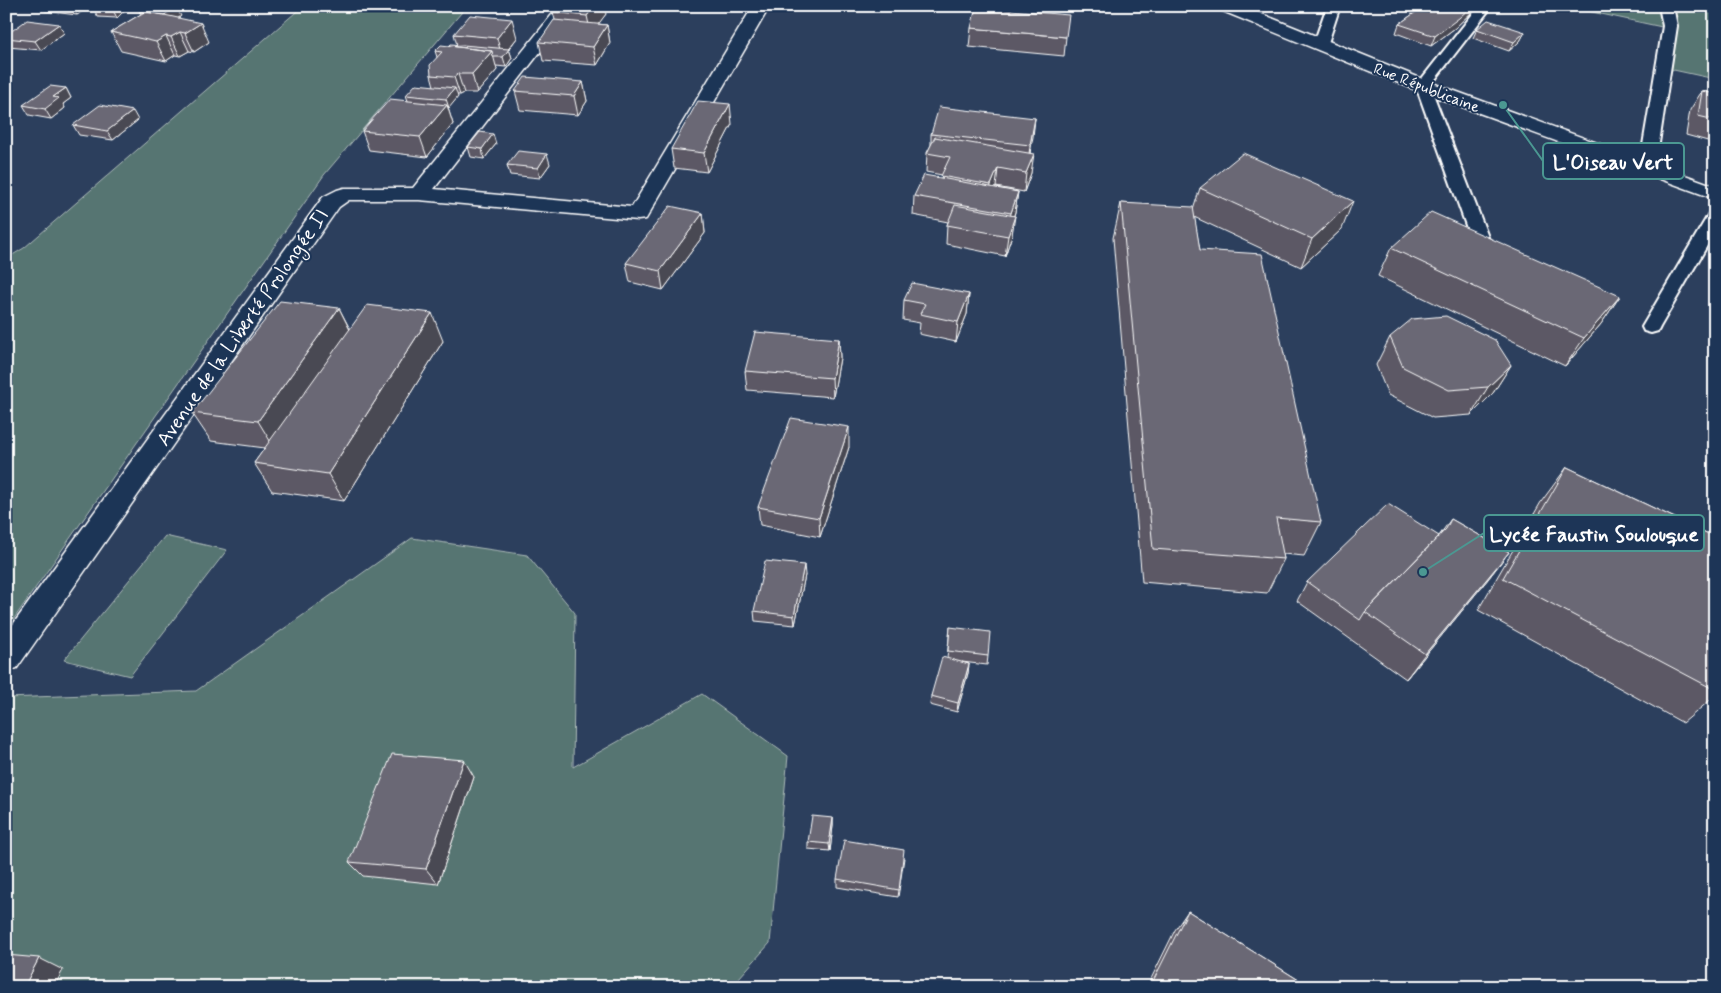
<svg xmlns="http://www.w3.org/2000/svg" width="1721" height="993" viewBox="0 0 1721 993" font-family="Mynerve,sans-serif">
<rect width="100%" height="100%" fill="#2c3f5d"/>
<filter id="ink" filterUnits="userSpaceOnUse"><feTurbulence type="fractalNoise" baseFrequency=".02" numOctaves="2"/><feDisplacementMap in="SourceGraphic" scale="10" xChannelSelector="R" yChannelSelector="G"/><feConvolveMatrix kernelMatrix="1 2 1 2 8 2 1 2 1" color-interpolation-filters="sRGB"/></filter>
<g filter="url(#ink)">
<path fill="#577472" stroke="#abbab8" d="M303,6H467L324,175L6,630V259L24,248Z
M1564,6H1715V79L1669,69L1662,27Z
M165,536L227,550L130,676L64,660Z
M412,538L527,555L575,613L573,767L702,694L788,756L770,943L731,987H29L15,974L6,952V698L196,691Z"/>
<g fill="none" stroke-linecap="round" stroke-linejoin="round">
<defs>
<path id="service" d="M1327,6H1340L1327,46L1320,50L1313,46Z
M1479,6H1492L1430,86L1491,245L1488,249L1482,250L1476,249L1473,245L1416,86Z
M1659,6H1673L1677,26L1655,169L1653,172H1641L1639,169L1663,26Z
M1715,212V232L1660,327L1658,331L1651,333L1644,331L1642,327L1707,217L1709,213Z"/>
<path id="minor" d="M559,6H576L434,189L632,207L753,6H770L646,219L638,220L419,200H349L339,207L17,668L6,672V634L323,197L337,190L344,188H413Z"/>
<path id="tertiary" d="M1218,6H1242L1430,82L1715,186V199L1416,90L1220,10Z"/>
</defs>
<use href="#service" stroke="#fff" stroke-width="4"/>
<use href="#minor" stroke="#fff" stroke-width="3"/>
<use href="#tertiary" stroke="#fff" stroke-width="3"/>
<use href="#service" fill="#1d3557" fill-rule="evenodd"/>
<use href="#minor" fill="#1d3557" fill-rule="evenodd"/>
<use href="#tertiary" fill="#1d3557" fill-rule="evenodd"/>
</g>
<path fill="#5b5965" stroke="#fff" d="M42,6H90L77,15L45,11Z
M95,6H129L117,18L98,17L93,8Z
M1414,6H1477L1476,8L1455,28L1431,46L1396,33L1399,24L1413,14L1411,13Z
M139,11L181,16L178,18L209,42L194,52L189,51L180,56L175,55L166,61L121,51L111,32L141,14Z
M553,12L606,14L598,24L607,25L610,43L597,65L543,61L539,42L555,20Z
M971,28L1066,37L1064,56L969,47Z
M1477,29L1525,32L1520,41L1509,51L1473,38Z
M64,33L41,50L8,47L6,44V35Z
M454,34L517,38L509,49L512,58L506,67L496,66L497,70L477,93H464L460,95H457L458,97L448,108L453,124L427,157L369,150L362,131L408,101L406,95L434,86L431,75L437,57L435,51L449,46L457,45Z
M583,82L587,101L578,115L520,110L515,91Z
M66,88L71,98L63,104L65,108L51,119L29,115L23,105Z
M1702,91L1715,94V143L1686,135L1690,110Z
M1035,118L1030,153L1031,173L1024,192L996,187V188L1018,192L1015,212L1014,216L1012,235L1005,256L946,244L947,225L948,222L913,215L914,196L941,178L942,175L926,172L927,153L931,145V134Z
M138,120L113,140L79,135L73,125Z
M732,124L707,172L674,168L671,149Z
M496,144L484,159L471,157L468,147Z
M550,164L540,178L510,175L507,165Z
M1200,188L1342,229L1301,267L1194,217L1200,250L1321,522L1304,556L1283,554L1284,559L1267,593L1142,582L1113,238L1121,203L1193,210Z
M703,213L705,233L663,290L630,282L626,263Z
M1391,248L1620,296L1601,324L1565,366L1378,276Z
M969,294L967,314L956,342L919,334L920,323L903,320L904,300Z
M339,308L350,329L443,341L344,501L272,491L254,463L265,448L211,441L192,413Z
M1390,337L1511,365L1493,393L1471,415L1433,418L1388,395L1376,365Z
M839,339L840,358L833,397L747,390L745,371Z
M849,447L820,537L760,525L758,507Z
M1567,467L1715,537V696L1683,723L1478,610L1541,502Z
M1451,519L1509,552L1488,579L1406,679L1297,601L1307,582L1439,536Z
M805,575L795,625L755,621L754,611Z
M950,627L988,656L987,665L962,662L969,664L968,673L957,712L930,705L931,696L947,658Z
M474,777L438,884L363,876L349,862Z
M833,818V826L830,851L808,849V842Z
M904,858L898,897L837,887V879Z
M1188,911L1310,987H1147L1175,930Z"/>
<path fill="#4a4852" stroke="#fff" d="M72,6H90L77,15Z
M114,6H129L117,18L112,8Z
M594,6H604L606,14L591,34L587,16Z
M1472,6H1477L1476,8L1455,28L1431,46L1435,36Z
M176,7L181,16L169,25L164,15Z
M512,19L517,38L502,57L497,38Z
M201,23L209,42L194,52L185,33Z
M59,24L64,33L41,50L35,41Z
M607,25L610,43L597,65L593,47Z
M180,32L189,51L180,56L171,37Z
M1525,32L1520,41L1509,51L1514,42Z
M166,36L175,55L166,61L156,42Z
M509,49L512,58L506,67L503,57Z
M492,51L497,70L477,93L472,74Z
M458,74L464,93L460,95L454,77Z
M583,82L587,101L578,115L574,96Z
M6,88H7L13,98L6,103Z
M66,88L71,98L63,104L65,108L51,119L45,109L53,97Z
M455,88L458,97L449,108L446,99Z
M730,104L732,124L707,172L704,153Z
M447,105L453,124L427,157L420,137Z
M133,111L138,120L113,140L107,131Z
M1035,118L1033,137L1028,164L1030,145Z
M493,134L496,144L484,159L482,149Z
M547,154L550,164L540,178L538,168Z
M1034,154L1031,173L1024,192L1026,173Z
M998,168L996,187L989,205L991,185Z
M1018,192L1015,212L1008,233L1011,213Z
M1353,201L1342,229L1301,267L1312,239Z
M703,213L705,233L663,290L660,271Z
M1015,216L1012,235L1005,256L1008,236Z
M969,294L967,314L956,342L958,322Z
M1620,296L1601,324L1565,366L1584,338Z
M339,308L353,336L275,449L258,421Z
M432,313L443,341L344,501L328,474Z
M839,339L840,358L833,397L832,378Z
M1511,365L1493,393L1471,415L1488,387Z
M849,427V447L820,537L819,518Z
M1509,552L1488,579L1406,679L1425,654Z
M804,565L805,575L795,625L794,616Z
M969,664L968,673L957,712L958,703Z
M464,760L474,777L438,884L426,869Z
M833,818V826L830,851L829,844Z
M39,958L63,970L54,987H24Z"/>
<path fill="#6a6775" stroke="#fff" d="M95,6H114L112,8H93Z
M146,6H172L176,7L164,15L139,11Z
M558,6H594L587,16L553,12Z
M989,6H997L1007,9L987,8Z
M1422,6H1472L1459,18L1435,36L1399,24L1423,7Z
M976,7L1069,15L1066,37L971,28Z
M146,11L201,23L185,33L180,32L171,37L166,36L156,42L111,32Z
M470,15L512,19L497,38L454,34Z
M27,20L59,24L35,41L6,38V35Z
M554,20L607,25L593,47L539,42Z
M1488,20L1525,32L1514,42L1477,29Z
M451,44L509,49L503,57H493L492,51L449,46Z
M441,45L492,51L472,74H458L454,77L431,75L430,65L442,52L435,51Z
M525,77L583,82L574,96L515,91Z
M416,84L455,88L446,99L406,95Z
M50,86L66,88L53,97L59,98L45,109L23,105Z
M1702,91L1715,94V120L1698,116Z
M390,99L447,105L420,137L362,131Z
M698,101L730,104L704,153L671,149Z
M100,105L133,111L107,131L73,125Z
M939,107L1035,118L1030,145L931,134Z
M480,132L493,134L482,149L468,147Z
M935,137L1034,154L1026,173L998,168L991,185L941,176L950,157L927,153Z
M518,151L547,154L538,168L507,165Z
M1243,153L1353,201L1312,239L1200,188Z
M924,175L1018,192L1011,213L914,196Z
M1121,203L1193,207L1200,250L1262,254L1321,522L1276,518L1284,559L1153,549Z
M955,205L1015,216L1008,236L947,225Z
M670,206L703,213L660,271L626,263Z
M1431,212L1620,296L1584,338L1391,248Z
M912,283L969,294L958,322L920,314L925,304L904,300Z
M280,301L339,308L258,421L192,413Z
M367,305L432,313L328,474L254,463Z
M1446,316L1495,340L1511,365L1488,387L1449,390L1403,367L1390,337L1412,319Z
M755,332L839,339L832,378L745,371Z
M791,418L849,427L819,518L758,507Z
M1567,467L1715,537V690L1503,578Z
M1388,504L1439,536L1365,612L1360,620L1307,582Z
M1451,519L1509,552L1425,654L1365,612L1446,529Z
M765,561L804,565L794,616L754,611Z
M950,627L990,632L988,656L948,651Z
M942,657L969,664L958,703L931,696Z
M392,754L464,760L426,869L349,862Z
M812,816L833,818L829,844L808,842Z
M844,840L904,850L899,890L837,879Z
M1188,911L1310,987H1150Z
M6,955L39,958L24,987H6Z"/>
</g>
<g text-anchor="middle" stroke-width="4" stroke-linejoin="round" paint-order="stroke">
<g font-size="16" fill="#fff" stroke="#1d3557">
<text transform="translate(1427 87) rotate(21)" y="6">Rue Républicaine</text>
</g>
<g font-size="20" fill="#fff" stroke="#1d3557">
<text transform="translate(242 327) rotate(-55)" y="7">Avenue de la Liberté Prolongée II</text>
</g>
</g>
<path fill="none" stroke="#4b9892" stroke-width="2" d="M1503 105L1543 161M1423 572L1484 533"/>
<g fill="#4b9892" stroke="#1d3557" stroke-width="2">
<circle cx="1503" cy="105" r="5"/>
<circle cx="1423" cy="572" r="5"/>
</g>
<g fill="#1d3557" stroke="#4b9892" stroke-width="2">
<rect x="1543" y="143" width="141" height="36" rx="5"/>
<rect x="1484" y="515" width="220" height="36" rx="5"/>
</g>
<g font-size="21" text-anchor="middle" font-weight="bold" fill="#fff">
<text x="1613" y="169">L'Oiseau Vert</text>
<text x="1594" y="541">Lycée Faustin Soulouque</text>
</g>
<rect width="1721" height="993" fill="none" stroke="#1d3557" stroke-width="25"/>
<rect x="12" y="12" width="1696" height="968" fill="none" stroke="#fff" stroke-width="2" filter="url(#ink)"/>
</svg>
